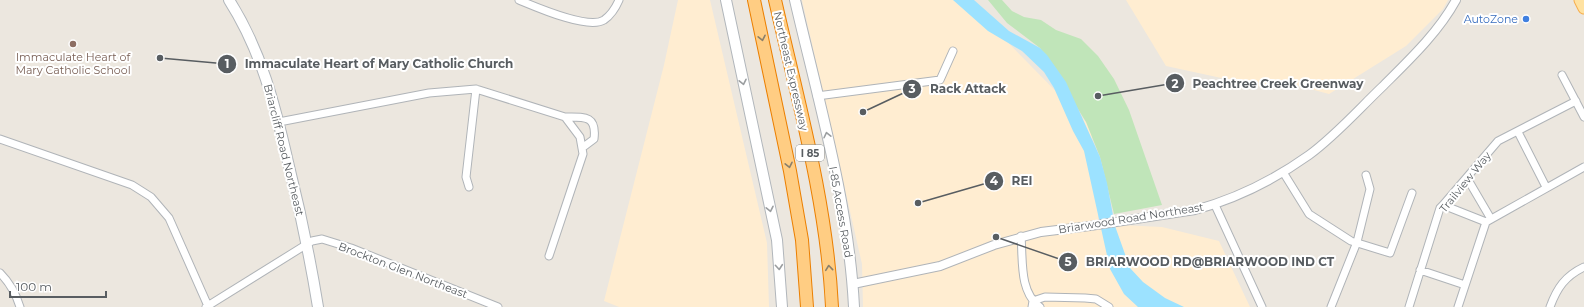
<svg xmlns="http://www.w3.org/2000/svg" width="1584" height="307" viewBox="0 0 1584 307" font-family="Montserrat,sans-serif">
<rect width="100%" height="100%" fill="#ece7df"/>
<path fill="#ffedd1" d="M678,0H710L767,243L769,307H619L604,301L664,65Z
M802,0H966L1091,127L1099,224L1162,227L1219,241L1250,307H863L862,264Z
M1126,0H1448L1443,9L1406,46L1329,94L1277,80L1263,87L1166,66Z"/>
<path fill="#c0e5b9" d="M988,0H1002L1012,11L1024,17L1041,20L1056,30L1081,39L1098,56L1114,79L1129,110L1162,205L1114,214L1100,157L1086,122L1040,48L1007,23Z"/>
<path fill="#9ce2ff" d="M953,0H974L1009,31L1040,48L1047,55L1066,82L1100,157L1107,183L1115,226L1130,268L1143,282L1165,298L1184,307H1138L1124,294L1110,269L1084,151L1073,131L1054,88L1044,72L1022,51L988,31Z"/>
<g fill="none" stroke-linecap="round" stroke-linejoin="round">
<defs>
<path id="minor" d="M519,0C536,7 588,30 604,20C611,15 616,7 619,0
M1562,75L1584,117
M817,96L940,80L953,51
M565,117C584,117 597,115 594,139L582,148
M279,122L429,93L476,89L565,117L580,137L583,154L549,256
M1518,132L1546,187
M0,139L132,185L151,197L169,218L208,306
M1283,172L1309,214L1351,241L1390,253L1412,193
M1467,178L1491,219
M469,187L466,177L476,89
M1215,205L1262,307
M1443,205L1486,222
M1021,236C1023,260 1019,292 1040,307
M1420,270L1465,285
M0,273C10,283 16,294 20,307
M206,307L312,241L322,239L351,248L498,307
M1032,307L1033,301L1045,297L1085,298L1096,299L1109,307
M1331,307L1357,242L1370,189L1366,175
M1409,307L1440,208L1443,205L1498,141L1576,101
M1458,307L1486,222L1584,167
M1550,307C1557,288 1565,276 1584,267"/>
<path id="tertiary" d="M853,284L940,266L994,245L1041,232L1090,226L1195,210C1235,199 1274,180 1309,155C1335,136 1358,110 1382,87C1408,61 1438,33 1456,0"/>
<path id="secondary" d="M229,0C261,50 275,105 288,162C300,210 310,258 318,307
M726,0L777,240L782,307
M795,0C818,99 849,205 854,307"/>
<path id="primary" d="M1580,0L1584,8"/>
<path id="motorway" d="M754,0L790,171L802,240L807,307
M775,0C798,101 827,203 832,307"/>
</defs>
<use href="#minor" stroke="#b0b4b8" stroke-width="9"/>
<use href="#tertiary" stroke="#b0b4b8" stroke-width="10"/>
<use href="#secondary" stroke="#b1b6bb" stroke-width="12"/>
<use href="#primary" stroke="#f7ae4d" stroke-width="13"/>
<use href="#motorway" stroke="#eb7f00" stroke-width="14"/>
<use href="#minor" stroke="#fff" stroke-width="7"/>
<use href="#tertiary" stroke="#fff" stroke-width="8"/>
<use href="#secondary" stroke="#fff" stroke-width="10"/>
<use href="#primary" stroke="#ffe2a1" stroke-width="11"/>
<use href="#motorway" stroke="#ffcd83" stroke-width="12"/>
</g>
<defs><path id="oneway-chevron" d="M-2-3.5L2.5 0L-2 3.5" fill="none" stroke-width="1.6" stroke-linecap="round" stroke-linejoin="round"/></defs>
<g stroke="#8a7f6b">
<use href="#oneway-chevron" transform="translate(762 38) rotate(78)"/>
<use href="#oneway-chevron" transform="translate(789 165) rotate(78)"/>
<use href="#oneway-chevron" transform="translate(829 268) rotate(-96)"/>
</g>
<g stroke="#9b9ea0">
<use href="#oneway-chevron" transform="translate(743 82) rotate(78)"/>
<use href="#oneway-chevron" transform="translate(827 135) rotate(-103)"/>
<use href="#oneway-chevron" transform="translate(770 209) rotate(78)"/>
<use href="#oneway-chevron" transform="translate(779 267) rotate(85)"/>
</g>
<circle fill="#3f7fe0" stroke="#fff" stroke-width="1.5" cx="1526" cy="19" r="4"/>
<circle fill="#8d6e63" stroke="#fff" stroke-width="1.5" cx="73" cy="44" r="4"/>
<g text-anchor="middle" stroke-width="4" stroke-linejoin="round" paint-order="stroke">
<rect fill="#fff" stroke="#8a8e90" stroke-width="1" x="796" y="145" width="28" height="16" rx="3"/>
<g font-size="10" font-weight="bold" fill="#585d61">
<text x="810" y="157">I 85</text>
</g>
<g font-size="11" fill="#366cbe" stroke="#fff" text-anchor="end">
<text x="1518" y="23">AutoZone</text>
</g>
<g font-size="11" fill="#785e54" stroke="#fff">
<text x="73" y="61">Immaculate Heart of<tspan x="73" dy="13">Mary Catholic School</tspan></text>
</g>
<g font-size="11" fill="#585d61" stroke="#fff">
<text transform="translate(791 71) rotate(77)" y="4">Northeast Expressway</text>
<text transform="translate(284 150) rotate(76)" y="4">Briarcliff Road Northeast</text>
<text transform="translate(1465 182) rotate(-51)" y="4">Trailview Way</text>
<text transform="translate(841 212) rotate(80)" y="4">I-85 Access Road</text>
<text transform="translate(1131 218) rotate(-9)" y="4">Briarwood Road Northeast</text>
<text transform="translate(403 270) rotate(21)" y="4">Brockton Glen Northeast</text>
</g>
</g>
<path fill="none" stroke="#585d61" stroke-width="1.5" d="M160 58L227 64M1098 96L1175 83M863 112L912 89M918 203L994 181M996 237L1068 262"/>
<g fill="#585d61" stroke="#fff" stroke-width="1.5">
<circle cx="160" cy="58" r="4"/>
<circle cx="1098" cy="96" r="4"/>
<circle cx="863" cy="112" r="4"/>
<circle cx="918" cy="203" r="4"/>
<circle cx="996" cy="237" r="4"/>
<circle cx="227" cy="64" r="10"/>
<circle cx="1175" cy="83" r="10"/>
<circle cx="912" cy="89" r="10"/>
<circle cx="994" cy="181" r="10"/>
<circle cx="1068" cy="262" r="10"/>
</g>
<g font-size="12" text-anchor="middle" font-weight="bold" fill="#fff">
<text x="227" y="68">1</text>
<text x="1175" y="88">2</text>
<text x="912" y="93">3</text>
<text x="994" y="185">4</text>
<text x="1068" y="266">5</text>
</g>
<g font-size="12" text-anchor="middle" font-weight="bold" fill="#585d61" stroke="#fff" stroke-width="4" stroke-linejoin="round" paint-order="stroke">
<text x="379" y="68">Immaculate Heart of Mary Catholic Church</text>
<text x="1278" y="88">Peachtree Creek Greenway</text>
<text x="968" y="93">Rack Attack</text>
<text x="1022" y="185">REI</text>
<text x="1210" y="266">BRIARWOOD RD@BRIARWOOD IND CT</text>
</g>
<path d="M10 291v6h96v-6" fill="none" stroke="#585d61" stroke-width="2"/>
<text x="16" y="291" font-size="12" fill="#585d61" stroke="#ffffff" stroke-width="3" paint-order="stroke">100 m</text>
</svg>
